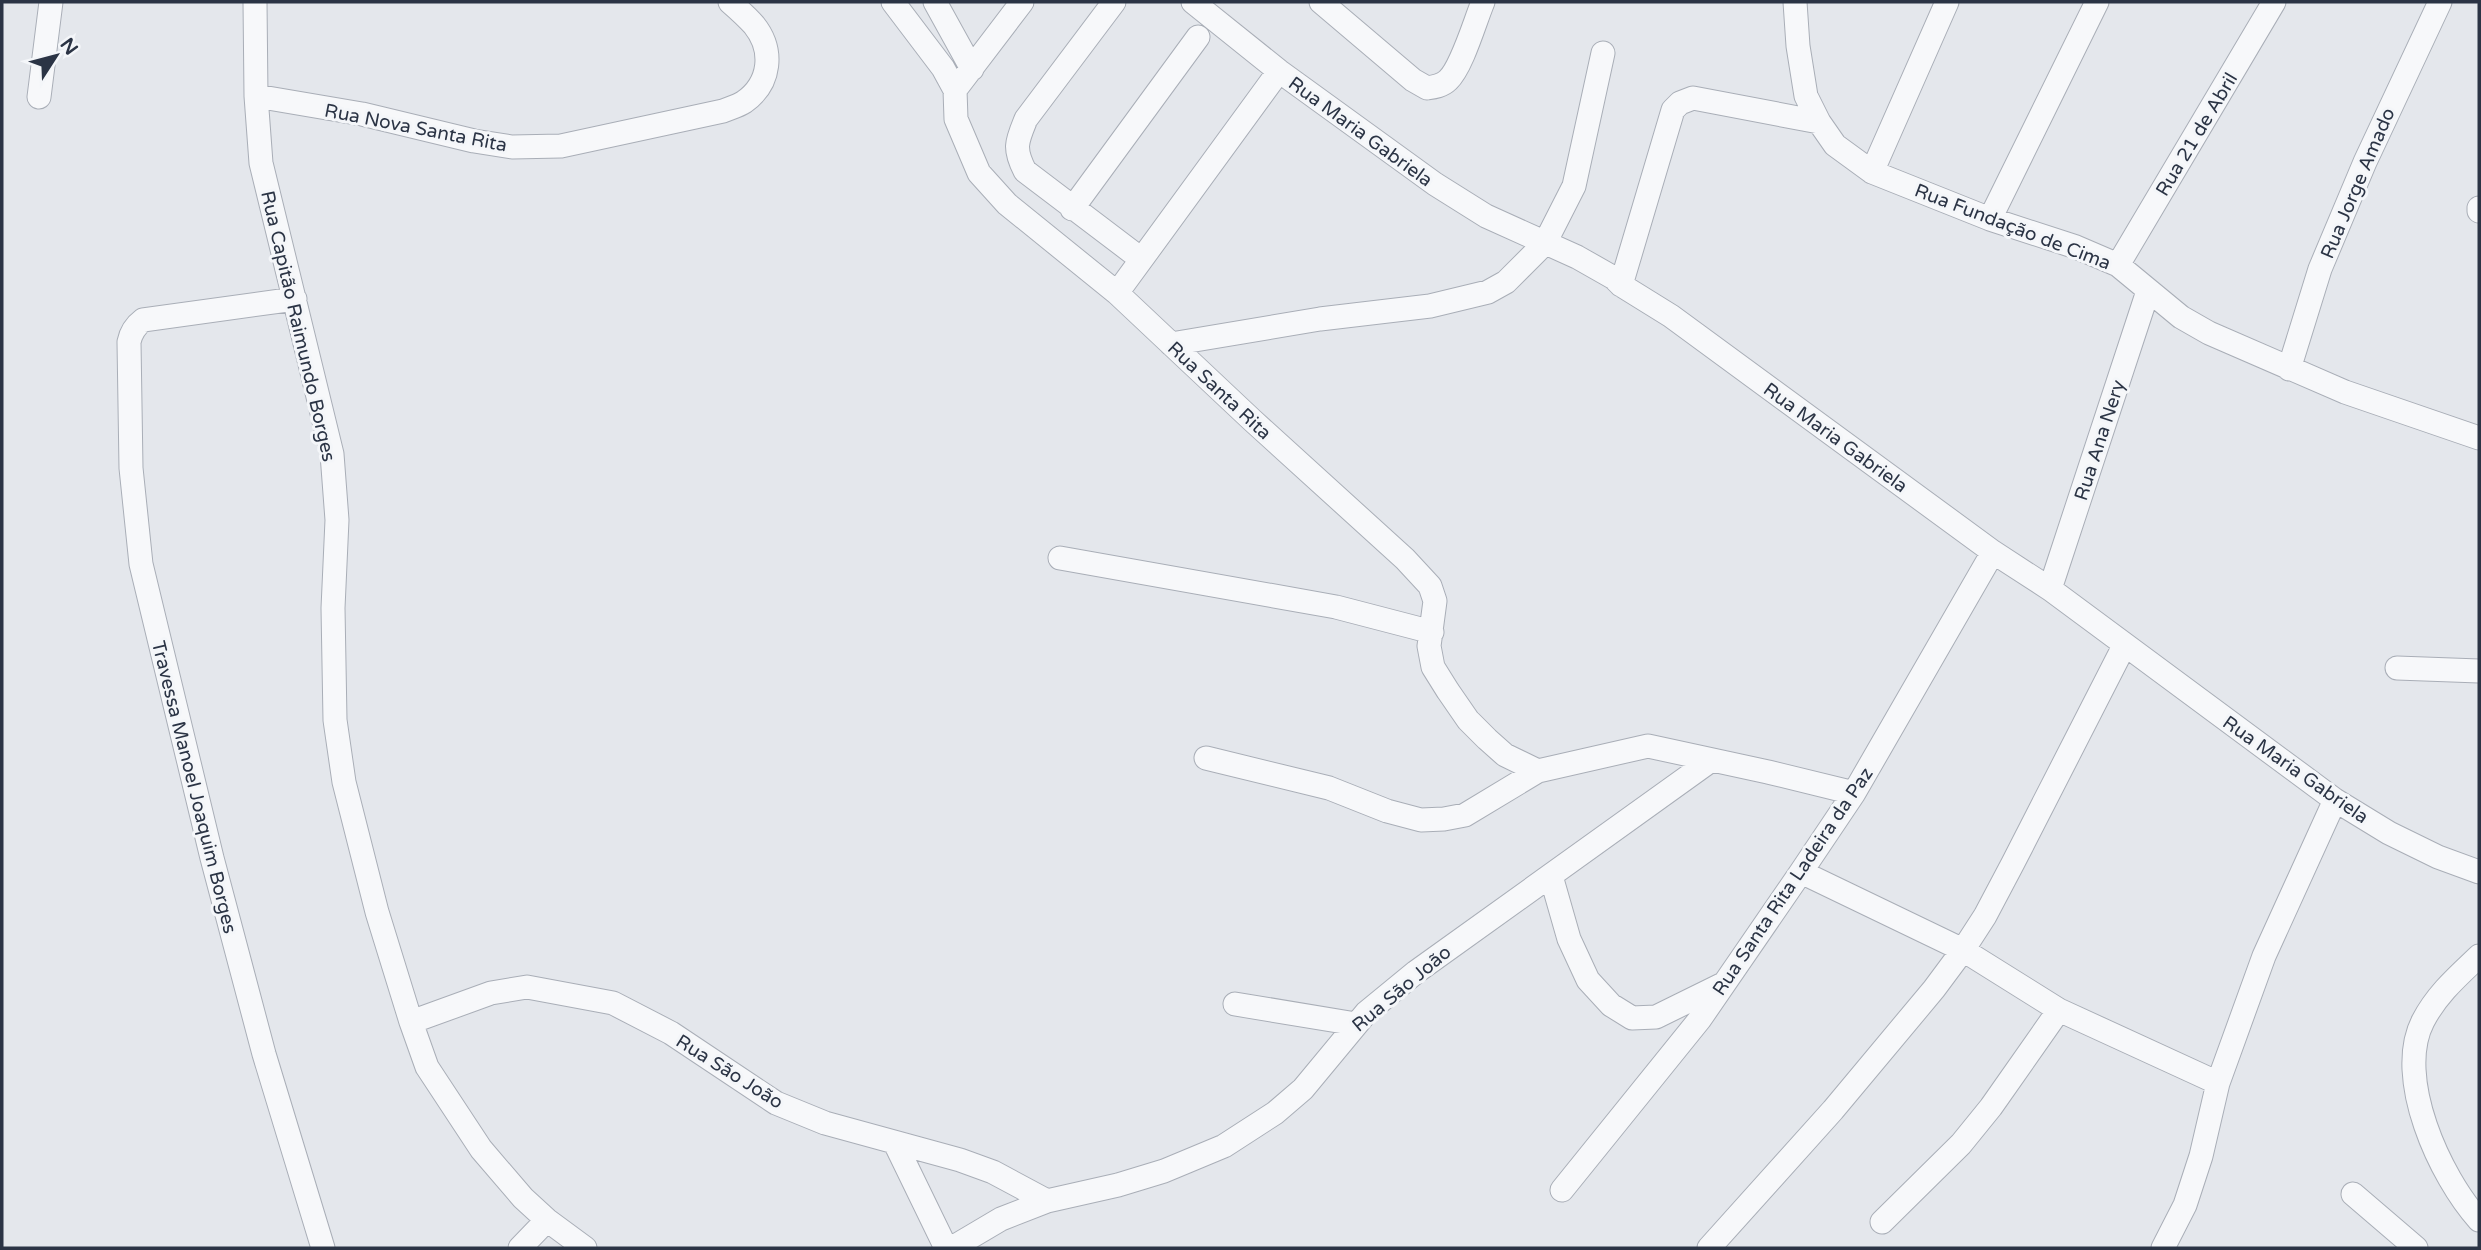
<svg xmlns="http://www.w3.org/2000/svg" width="2481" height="1250" viewBox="0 0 2481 1250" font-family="'Varela Round',sans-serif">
<rect width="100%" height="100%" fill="#e4e7ec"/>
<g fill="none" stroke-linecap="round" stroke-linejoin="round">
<defs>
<path id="minor" d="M255,2L256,96L261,163L332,454L337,520L333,608L335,720L344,782L377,912L411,1022L427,1067L481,1149L523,1198L547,1220L585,1248
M893,2L943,68L955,90L956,119L979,173L1007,204L1117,293L1252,420L1405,559L1430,586L1435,601L1429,646L1433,667L1448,691L1468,720L1487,739L1505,755L1538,771
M935,2L972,69
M1114,2L1026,119C1017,141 1013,148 1025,171L1141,259
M1193,2L1279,71L1435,184L1486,216L1577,257L1614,278L1621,285L1671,316L1993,552L2050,589L2335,800L2389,833L2438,857L2479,872
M1321,2L1413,80L1427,88C1434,87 1442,86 1448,80C1462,67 1475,21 1483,2
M1795,2L1798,46L1806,96L1819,122L1835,145L1872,172L1990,219L2076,247L2118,265L2181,317L2209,333L2345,392L2479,438
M955,90L1022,2
M256,96L362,114L474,141L512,147L561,146L723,111C730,108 738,106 744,102C771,83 774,50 754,25C747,17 738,9 730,2
M39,97L51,2
M1872,172L1947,2
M2479,208V211
M1072,209L1198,37
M1990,219L2097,2
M2118,265L2274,2
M1621,285L1673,110L1680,103L1693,98L1819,122
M1117,293L1279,71
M295,299L143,320C135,326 131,332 129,342L131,468L141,564L212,858L264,1054L323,1248
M1171,344L1320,319L1430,306L1488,292L1506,282L1545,243L1574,186L1603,53
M2289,369L2320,269L2365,162L2440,2
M1060,558L1336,607L1432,632
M2050,589L2148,291
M2397,668L2479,671
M1206,758L1329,788L1387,811L1421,820L1444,819L1465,815L1538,771L1648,746L1768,772L1854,793
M1801,872L1963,950L2059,1010L2218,1083
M1551,876L1569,939L1588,980L1611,1005L1632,1018L1656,1017L1721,985
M2479,956C2458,976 2437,994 2423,1021C2394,1077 2440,1177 2479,1220
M1235,1004L1356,1024
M411,1022L491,993L527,987L613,1003L671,1033L776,1103L825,1123L960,1160L993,1172L1047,1201
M895,1143L946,1248
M1562,1190L1700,1019L1801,872L1854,793L1993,552
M2353,1194L2416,1248
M1882,1222L1961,1144L1991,1107L2059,1010
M520,1248L547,1220
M952,1248L1001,1219L1047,1201L1118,1185L1164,1171L1224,1146L1275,1113L1303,1089L1366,1013L1416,972L1710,761
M1709,1248L1833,1110L1934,989L1963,950L1985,916L2013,863L2124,646
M2163,1248L2185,1205L2201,1156L2218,1083L2264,956L2335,800"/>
</defs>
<use href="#minor" stroke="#a9aeb7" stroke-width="25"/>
<use href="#minor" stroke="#f7f8fa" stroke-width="23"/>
</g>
<g text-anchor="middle" stroke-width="6" stroke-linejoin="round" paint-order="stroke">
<g font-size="19" fill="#2b3445" stroke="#f4f6f9">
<text transform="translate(416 127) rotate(11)" y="7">Rua Nova Santa Rita</text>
<text transform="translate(1361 131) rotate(36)" y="7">Rua Maria Gabriela</text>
<text transform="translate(2196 134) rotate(-59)" y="7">Rua 21 de Abril</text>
<text transform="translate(2357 183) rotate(-67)" y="7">Rua Jorge Amado</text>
<text transform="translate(2013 226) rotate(21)" y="7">Rua Fundação de Cima</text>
<text transform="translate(299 326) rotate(77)" y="7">Rua Capitão Raimundo Borges</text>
<text transform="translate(1220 390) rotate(43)" y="7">Rua Santa Rita</text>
<text transform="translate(1836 437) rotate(36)" y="7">Rua Maria Gabriela</text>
<text transform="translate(2099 440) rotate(-72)" y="7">Rua Ana Nery</text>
<text transform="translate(2296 769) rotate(35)" y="7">Rua Maria Gabriela</text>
<text transform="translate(195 787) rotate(76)" y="7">Travessa Manoel Joaquim Borges</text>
<text transform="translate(1792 881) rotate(-56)" y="7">Rua Santa Rita Ladeira da Paz</text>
<text transform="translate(1401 988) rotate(-40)" y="7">Rua São João</text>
<text transform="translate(730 1071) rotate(32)" y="7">Rua São João</text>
</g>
</g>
<rect width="2481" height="1250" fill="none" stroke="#2b3445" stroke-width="7"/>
<g transform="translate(56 56) rotate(54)" stroke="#f4f6f9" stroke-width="5" paint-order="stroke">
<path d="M0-5L12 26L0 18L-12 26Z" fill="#2b3445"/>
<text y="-10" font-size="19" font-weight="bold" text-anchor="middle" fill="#2b3445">N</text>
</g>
</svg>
